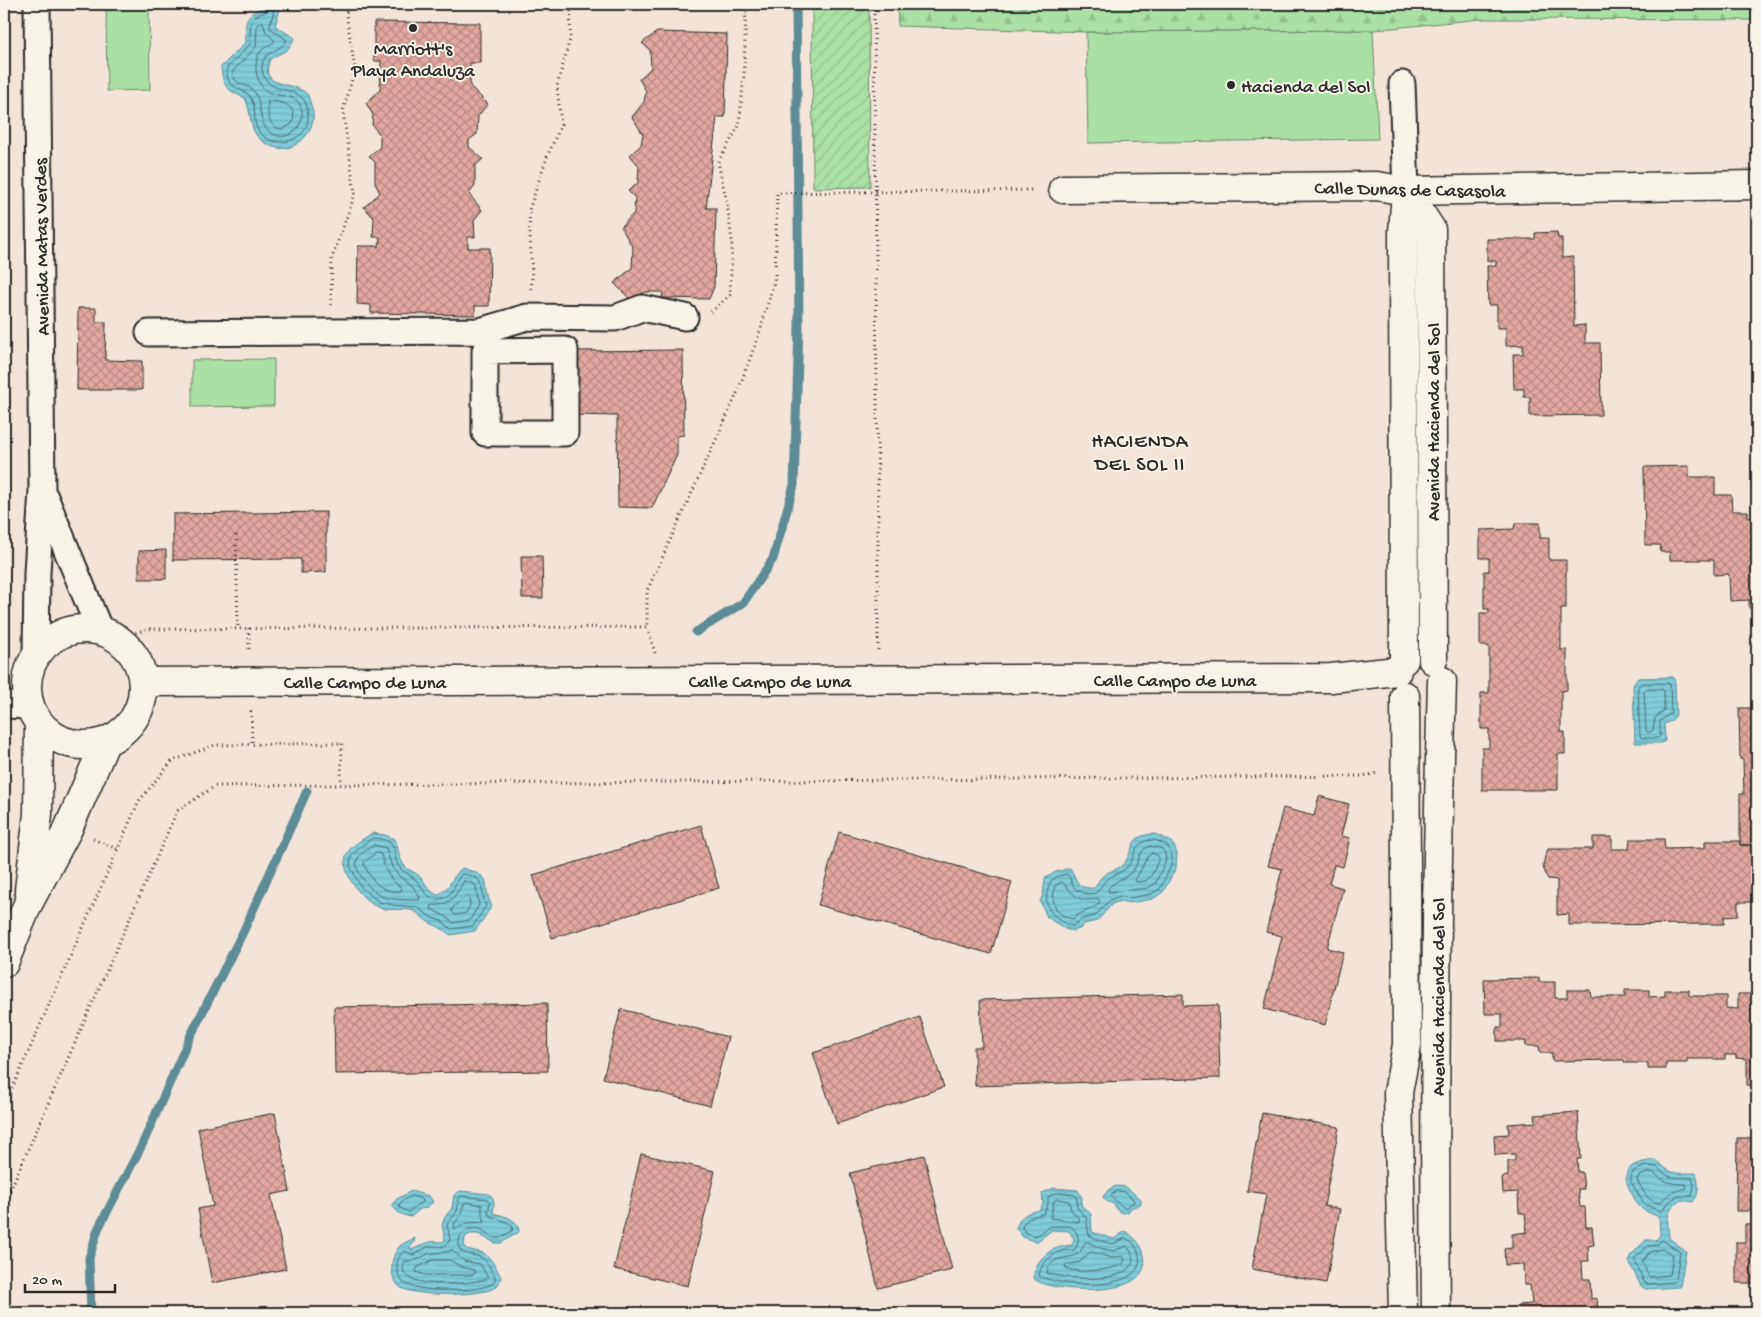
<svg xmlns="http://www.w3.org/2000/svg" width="1761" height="1317" viewBox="0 0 1761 1317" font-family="'Gochi Hand',sans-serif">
<defs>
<pattern id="forest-firs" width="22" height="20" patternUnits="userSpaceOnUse" patternTransform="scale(1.25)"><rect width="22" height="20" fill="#aae0a3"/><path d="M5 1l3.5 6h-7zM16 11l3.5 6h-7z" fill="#92c08c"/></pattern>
<pattern id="garden-furrows" width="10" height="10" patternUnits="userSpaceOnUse" patternTransform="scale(1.25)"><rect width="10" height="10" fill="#aae0a3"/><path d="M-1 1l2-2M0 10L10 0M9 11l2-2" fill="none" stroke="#92c08c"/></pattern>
<pattern id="water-rules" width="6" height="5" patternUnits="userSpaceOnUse" patternTransform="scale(1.25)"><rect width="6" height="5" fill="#7eccdb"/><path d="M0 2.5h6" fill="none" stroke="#6dafbc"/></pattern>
<pattern id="building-cross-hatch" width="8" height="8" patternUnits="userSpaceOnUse" patternTransform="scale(1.25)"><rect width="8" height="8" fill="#e2a8a0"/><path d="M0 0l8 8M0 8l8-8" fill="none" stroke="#b78983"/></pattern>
</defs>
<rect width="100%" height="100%" fill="#f3e4da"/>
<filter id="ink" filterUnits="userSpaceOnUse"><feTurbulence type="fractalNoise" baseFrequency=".02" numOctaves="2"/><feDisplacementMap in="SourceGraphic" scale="10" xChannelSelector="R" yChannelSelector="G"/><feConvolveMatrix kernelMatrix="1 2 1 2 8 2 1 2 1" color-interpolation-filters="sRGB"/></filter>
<g filter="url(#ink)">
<path fill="#aae0a3" stroke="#6a8667" d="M106,4H149L150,90L107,91Z
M1373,30L1378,139L1088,143L1086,32Z
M274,359V406L192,407V360Z"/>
<path fill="url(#forest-firs)" stroke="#6a8667" d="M897,4H1757V20L1481,19L1373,30L1086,32L898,26Z"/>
<path fill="url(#garden-furrows)" stroke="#6a8667" d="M812,4H869L870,187L813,188Z"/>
<path fill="url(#water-rules)" stroke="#5d8c95" d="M268,4H277L281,6L275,26L295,38L287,50L270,59C258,90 293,80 307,94C309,96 310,102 311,105C321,128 295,157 271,146C246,135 254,118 245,98C227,90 223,88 221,67L246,42C246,32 243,17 254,12C259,9 263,8 268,4Z
M1673,677L1675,682L1676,715L1671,721L1664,724L1665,741L1661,743H1635L1633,685L1638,678Z
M372,833L385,835L395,839C398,847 399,856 402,862C406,870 412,870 418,875C426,881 425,888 437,895C451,889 451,877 462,868C499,879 479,882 492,906L475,931L450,935C442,928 439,927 430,923C424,920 420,914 414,911C407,908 390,911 380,908C364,903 340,873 346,856C349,846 364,839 372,833Z
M1155,834L1170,841L1175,847L1177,855L1176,868L1163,892L1153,899L1130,903L1120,901L1112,904L1097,921L1084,924L1081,928L1074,931L1065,929L1047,917L1040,901L1043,895L1045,878L1056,872L1070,868C1074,874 1075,880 1080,886C1101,892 1092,885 1104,875C1110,870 1119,870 1124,863C1136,849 1127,835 1155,834Z
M1655,1160C1661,1163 1663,1167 1668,1170C1675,1175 1687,1173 1696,1173C1699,1184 1700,1193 1693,1202L1681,1200C1664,1211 1668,1220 1669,1238L1686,1251L1680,1287L1646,1289L1641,1286L1629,1262L1630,1256L1646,1240H1656L1660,1235L1659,1217C1653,1214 1645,1212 1641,1208C1637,1205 1635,1199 1632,1194C1618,1170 1630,1163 1655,1160Z
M1116,1186L1126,1187L1141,1199V1204L1131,1208L1128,1212L1123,1213L1117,1210L1114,1204L1106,1201L1103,1197L1108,1190Z
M1054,1188L1078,1190L1082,1198L1081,1205L1091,1214L1092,1232L1114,1239L1125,1231C1135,1238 1141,1243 1144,1255C1153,1298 1070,1291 1047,1285C1042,1284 1037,1281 1033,1278C1037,1257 1050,1247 1072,1245L1074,1239L1069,1231L1052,1230L1036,1242L1023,1237L1016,1228C1021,1214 1027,1213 1040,1210L1043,1203L1042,1193Z
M411,1191L429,1196L433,1202L426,1208L420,1209L411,1217C402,1215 396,1213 392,1204L397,1199Z
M460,1191L489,1194C496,1199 494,1205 493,1213C505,1217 508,1215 518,1225L519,1232L501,1243H495L478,1234H470L465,1237L464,1247C469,1251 473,1250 480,1252C490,1254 496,1268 501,1277C500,1282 498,1287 492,1289C477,1296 413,1297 400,1287C388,1277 390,1255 401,1245C405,1242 411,1240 415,1238L414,1243L410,1247L411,1250C425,1245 425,1240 442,1242L445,1240L442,1225L445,1217L452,1208L454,1195Z"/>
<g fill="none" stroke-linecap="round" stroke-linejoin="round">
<path stroke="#4c6b71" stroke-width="1" d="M270,9L274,11L270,24V28L287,40C281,52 263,50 262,66C261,69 263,71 263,74C272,100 308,79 308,117C308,123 306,130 301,134C287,147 263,144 256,126C254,120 255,112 254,106C253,103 251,99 250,96C237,85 226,89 227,68L250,44C251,36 248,22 255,16C260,13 266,13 270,9Z
M262,21L266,32L275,41C271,45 264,47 260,52C252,65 256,86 270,93C279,97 292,94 299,103C310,120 291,144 273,134C257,126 263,107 255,93C249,82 232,87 233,71L256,47L257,25Z
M268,101C283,101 299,106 292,124L282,129C268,128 267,112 268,101Z
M1642,683H1668L1670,684L1671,713L1660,721V736L1658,738H1642L1640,736L1638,687Z
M1647,689H1662L1664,691V710L1655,718L1653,730L1651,732H1647L1646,730L1644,691Z
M373,838C379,839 387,839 391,844C396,849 394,857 397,863C401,873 411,874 417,881C425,891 431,906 447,896C455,891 455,880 462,874C488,877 479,889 486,906L473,926L451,929L442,921L432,918L417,907L393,905L379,902L361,887L350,866L351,857L360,847Z
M1149,840H1155L1167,845L1172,856L1171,866L1160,889L1151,894L1130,898L1120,896L1110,900L1095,916L1082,919L1073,926C1067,925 1064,923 1059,919C1044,909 1044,897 1051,881L1058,876L1067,874C1071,878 1071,886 1077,890C1078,891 1083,892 1084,893C1102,897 1098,885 1109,878C1115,874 1123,872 1128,866C1137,854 1132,845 1149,840Z
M374,845L386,848L392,867L400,877L411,884L420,897L419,900C408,900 394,900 384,897C374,894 353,872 357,861C359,854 368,849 374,845Z
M1150,846L1162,849L1165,853L1166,860L1155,884L1148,888L1109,892L1108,889C1114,880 1127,879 1134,869C1140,860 1138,850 1150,846Z
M376,853L381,854C384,868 388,879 402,888L401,891C382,894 370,880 364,863Z
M1152,853L1157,855L1159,858L1153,873L1146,881L1136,882L1135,879C1142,872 1144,857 1152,853Z
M464,881L473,883L476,887L479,905L470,920L453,923L445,916L431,909L432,905C450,907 456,895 464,881Z
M1062,882C1074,894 1077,904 1098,898L1100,902C1092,912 1081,910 1073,919C1054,915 1051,902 1055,886Z
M467,895L469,897L470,905L466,913L455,915L452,912V909Z
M1646,1166L1657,1167C1670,1181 1675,1176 1692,1178L1694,1185L1692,1196H1678L1667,1203L1662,1212L1644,1204L1631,1182V1176L1634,1171Z
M1653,1172C1663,1182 1671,1184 1686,1184L1687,1188C1677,1191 1667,1193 1660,1203C1647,1202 1643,1190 1637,1180L1639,1176Z
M1118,1191L1125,1192L1133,1199L1134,1202L1125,1208C1123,1207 1112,1198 1111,1196L1112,1194Z
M1056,1193H1066L1075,1195L1077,1199V1208L1086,1217L1089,1235L1101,1241L1113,1244L1125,1238C1133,1241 1137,1247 1139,1255C1147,1293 1059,1287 1039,1276C1039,1267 1051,1254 1061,1251C1065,1250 1070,1250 1074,1250C1081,1242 1079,1232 1070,1226H1051L1036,1236L1026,1233L1022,1228C1024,1217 1035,1217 1044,1213L1048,1204V1197Z
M412,1196L422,1199L423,1202L417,1205L409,1212L404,1210L399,1207L401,1202Z
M461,1196L487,1199L490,1202L488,1212L490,1216L507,1222L513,1227L512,1231C508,1233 502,1237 498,1238C491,1239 486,1231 480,1229C466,1226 455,1236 460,1250C467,1256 472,1254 480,1257C487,1259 491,1271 495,1277C495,1281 495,1281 492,1284C479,1292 414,1293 403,1282C398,1277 397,1270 397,1263C398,1258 400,1253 405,1251L413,1255C418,1253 423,1249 428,1247C438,1244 445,1251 450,1239L447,1225L457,1211L459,1199Z
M1057,1199L1069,1201L1071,1210L1079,1219V1222L1050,1218L1054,1201Z
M468,1202L482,1205V1214L485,1222L468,1223L455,1229L454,1224L460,1217L464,1204Z
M1662,1240L1680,1252L1676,1280L1674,1282L1647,1284L1644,1282L1634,1259L1648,1246L1657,1245Z
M1088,1242L1100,1248L1113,1251L1127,1246C1131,1251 1134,1257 1132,1264C1125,1284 1064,1279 1047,1273C1050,1253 1071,1261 1079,1253C1082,1251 1083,1246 1085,1243Z
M1663,1249L1673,1255L1670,1275L1649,1277L1642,1261L1650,1252Z
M452,1250L464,1261L480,1264L487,1276V1279C472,1284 390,1292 405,1261C421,1262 421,1255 432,1253C440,1252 445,1253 452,1250Z
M1092,1252L1112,1258L1123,1256L1125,1260L1122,1265C1108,1270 1080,1274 1065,1268L1066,1265L1080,1262L1089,1253Z
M433,1260H450L461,1267L474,1270L475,1273L472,1275H425L416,1272L417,1268Z"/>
<path stroke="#5d8c95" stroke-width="9" d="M696,632L743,603L773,559L794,485L799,326L796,4
M91,1313L89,1258L98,1229L142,1145L189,1039L244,930L307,791"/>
</g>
<path fill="url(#building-cross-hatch)" stroke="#2b2b2b" d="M374,22L480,23V63H470V86L488,104L478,116L477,134L469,140V147L483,159L475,166V186L469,194L482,210L474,220L475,237H468V248H490L489,306H475V315L371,313V305L357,304L358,246H379L380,237H373L374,218L364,207L380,193L375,183V162L369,156L380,147V135L372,125L373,115L366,103L380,90L381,61H374Z
M657,32L727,34L725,117H717L706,208H716L714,287L709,299L662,298L663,292H646L630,299L614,283L632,268L633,248L621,227L634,213L635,198L628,191L638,183L639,166L630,155L641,145L643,134L632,117L644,102L646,91L639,79L651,68L650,50L642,43Z
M4,205H5V260H4Z
M1557,232L1558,238H1562V258L1573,257L1574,326L1585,325V343H1600L1601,415L1530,416V397H1524V389H1514L1513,354H1523V345L1506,346V328H1497V305H1488L1487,266H1496V261H1487V239H1535V233Z
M4,286H6V341H4Z
M78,308H96V322H106L105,360L142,361V390H77Z
M683,350L684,435L677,436V455L652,508L618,507L617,416L572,415L571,351Z
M4,365H5V421H4Z
M4,448H5L6,503L4,504Z
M1689,466V477H1715V495H1731L1732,511H1748V517L1757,516V618H1755L1756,609L1749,608V600L1730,601L1729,574L1714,575V560H1670V552H1660L1661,545H1645L1644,467Z
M326,512V572L301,573V559L173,560V514Z
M1515,523H1540V538H1549V560H1566V608H1561V650H1567V690L1561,691V732H1565V754H1558V790H1482V748H1489V729H1481V693H1489V646H1480V613H1489V609H1484V571H1489V558H1480V530L1514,529Z
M4,526L5,581H4Z
M166,550V579H139V551Z
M521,556H542L543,598H522Z
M1739,708H1757V845H1740V794H1744L1743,760L1740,759Z
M1319,796L1349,804L1341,836L1350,838L1343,867L1334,865L1329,884L1343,888L1327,948L1343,952L1325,1025L1264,1009L1282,936L1266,932L1282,869L1268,866L1283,808L1314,816Z
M701,825L719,888L552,938L533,875Z
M839,832L1012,882L991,954L818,905Z
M1593,837H1612V849H1629L1630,839H1664L1665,849L1705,848V841H1740V845H1757V902H1738V916L1724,917V924L1569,925V914L1557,915V880L1548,879L1545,874L1543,866L1545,856L1548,849H1593Z
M1539,978V982H1555V998H1567V990H1590L1591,997H1625V990H1649V997L1665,996V990H1689V996H1726V1008L1738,1009V994H1757V1106H1753V1085H1747V1059L1736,1058V1055H1725V1059H1687V1063H1666V1069H1648V1063H1625L1624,1060L1552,1061V1053H1540L1539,1046H1525L1526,1041H1497V1027H1502V1014H1485L1484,979Z
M1183,994V1006L1218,1005L1220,1078L975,1086L974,1047H982L980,1000Z
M547,1003L548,1071L335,1074L334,1007Z
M621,1009L728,1037L710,1106L603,1078Z
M920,1017L944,1087L837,1124L813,1053Z
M1578,1112L1581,1159H1577L1578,1172H1582L1584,1189H1578L1580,1207H1585L1586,1227H1592L1594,1245L1588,1246L1589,1261H1582L1583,1279H1590L1591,1299L1597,1298L1598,1313H1519L1518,1305L1532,1304L1530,1285H1524L1523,1264L1505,1265L1504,1249L1512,1248V1234L1527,1232L1525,1213H1519L1518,1192L1503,1193L1502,1177L1508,1176V1161H1515V1154L1495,1155L1494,1135L1509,1134L1508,1124L1536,1122L1535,1115Z
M275,1113L290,1191L271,1195L286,1269L212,1283L198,1209L213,1206L198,1128Z
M1262,1113L1339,1127L1324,1206L1340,1209L1326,1283L1252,1269L1266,1194L1247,1191Z
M1737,1138H1757V1283H1736V1242H1745V1224H1756V1211H1736Z
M641,1154L715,1171L688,1286L614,1269Z
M924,1155L952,1270L878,1288L850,1173Z"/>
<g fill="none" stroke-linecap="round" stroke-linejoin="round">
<defs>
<path id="street" d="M1402,84L1406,191
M149,333L480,331L527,317L615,318L642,308L685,317
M565,350V433H485V351Z
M45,497L100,631
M36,656L37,573L42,490L37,4
M4,705L30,706"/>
<path id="secondary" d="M1063,189L1377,186L1406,191L1757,185
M1406,191L1431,229L1433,660
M27 687a58 58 0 1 1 116 0a58 58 0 1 1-116 0Z
M1404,660L1403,232L1406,191
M143,682L1331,678L1397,671
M29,890L38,814L39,722
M4,963L27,906L68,829L106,741
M1403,1313L1398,1093L1407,1045L1405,696
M1436,1313C1434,1102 1436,891 1442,681"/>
</defs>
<use href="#street" stroke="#2b2b2b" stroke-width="29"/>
<use href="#secondary" stroke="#2b2b2b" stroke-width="31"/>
<path stroke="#2b2b2b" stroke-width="3" stroke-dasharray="1 4" stroke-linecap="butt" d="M874,4L878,529V651
M531,289L532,280L529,210L547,157L561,125L557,86L570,39L571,4
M331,305L332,258L355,194L343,111L355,69L346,13L349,4
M711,312L730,295L732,241L727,203L718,162L739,126L744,74L746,4
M236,535L238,628
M249,628V652
M126,636L148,629L647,627
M655,653L647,627V591L736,396L761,329L775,277L777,193L1034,190
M251,711L252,744
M93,839L117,849
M4,1107L139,801L172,761L215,745L342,743L341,784
M4,1204L177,811L215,786L1362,776L1378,773"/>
<use href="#street" stroke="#f7f3e8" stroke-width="25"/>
<use href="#secondary" stroke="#f7f3e8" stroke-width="28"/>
</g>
</g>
<g fill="#2b2b2b" stroke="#f7f3e8" stroke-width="2">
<circle cx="413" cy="28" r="5"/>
<circle cx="1231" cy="85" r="5"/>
</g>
<g text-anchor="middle" stroke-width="4" stroke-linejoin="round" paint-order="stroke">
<g font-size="19" fill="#2b2b2b" stroke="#f7f3e8">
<text x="413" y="54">Marriott's<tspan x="413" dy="22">Playa Andaluza</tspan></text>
<text x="1241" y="92" text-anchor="start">Hacienda del Sol</text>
</g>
<g font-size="19" fill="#2b2b2b" stroke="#f7f3e8">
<text transform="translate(1410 188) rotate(1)" y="7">Calle Dunas de Casasola</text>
<text transform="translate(40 247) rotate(-91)" y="7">Avenida Matas Verdes</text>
<text transform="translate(1432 422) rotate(-90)" y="7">Avenida Hacienda del Sol</text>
<text x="1175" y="686">Calle Campo de Luna</text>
<text x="770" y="687">Calle Campo de Luna</text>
<text x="365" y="688">Calle Campo de Luna</text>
<text transform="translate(1437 997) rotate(-90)" y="7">Avenida Hacienda del Sol</text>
</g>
<g font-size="20" letter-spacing="1" fill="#2b2b2b" stroke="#f7f3e8">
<text x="1140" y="447">HACIENDA<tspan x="1140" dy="23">DEL SOL II</tspan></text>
</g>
</g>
<rect width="1761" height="1317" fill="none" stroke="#f7f3e8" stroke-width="20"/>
<rect x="10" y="10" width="1741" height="1297" fill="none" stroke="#2b2b2b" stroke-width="2" filter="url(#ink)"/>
<path d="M25 1284v8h90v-8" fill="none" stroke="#2b2b2b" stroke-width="2.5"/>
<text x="32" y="1284" font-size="15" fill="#2b2b2b" stroke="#f7f3e8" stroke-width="4" paint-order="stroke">20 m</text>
</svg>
